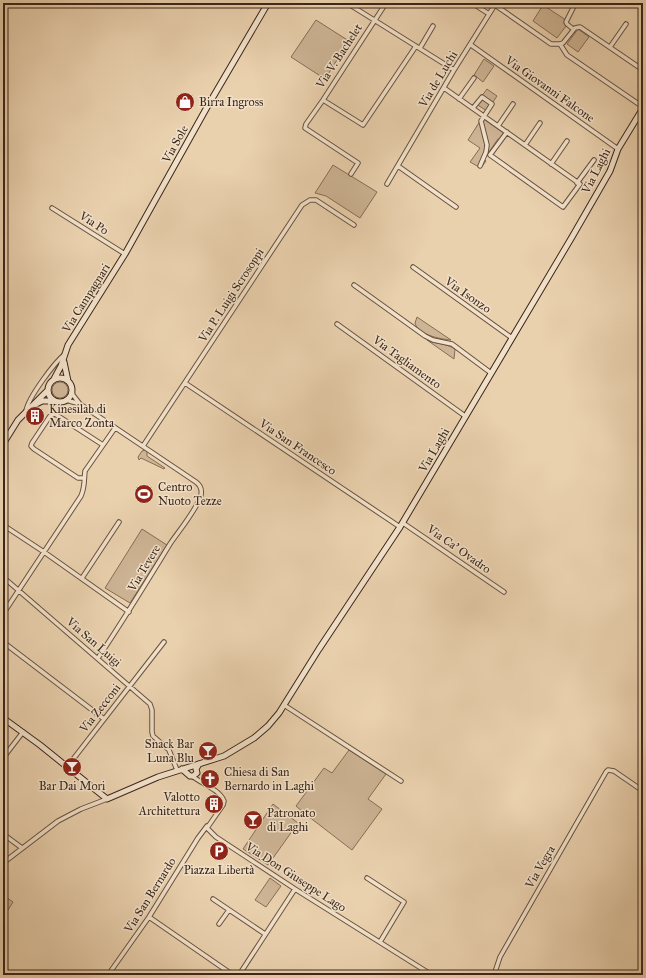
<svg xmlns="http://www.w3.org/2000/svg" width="646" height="978" viewBox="0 0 646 978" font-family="'IM FELL Great Primer',serif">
<rect width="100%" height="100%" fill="#ead1ae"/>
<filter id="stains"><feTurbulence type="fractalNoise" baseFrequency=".005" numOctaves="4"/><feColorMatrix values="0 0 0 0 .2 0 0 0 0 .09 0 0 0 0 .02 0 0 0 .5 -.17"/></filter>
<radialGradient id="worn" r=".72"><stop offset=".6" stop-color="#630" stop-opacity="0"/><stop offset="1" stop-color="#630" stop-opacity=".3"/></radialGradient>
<path fill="#cdb494" stroke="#856d56" d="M543,5L569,22L557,38L533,21Z
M316,20L349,41L325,79L291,57Z
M578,29L589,37L578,52L567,44Z
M484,59L494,66L483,82L474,75Z
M487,89L497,96L487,111L476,104Z
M482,118L505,134L500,140L498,139L484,159L486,161L481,168L470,162L480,148L468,140Z
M333,165L377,192L360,218L326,196L315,193Z
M417,317L451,340C440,339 418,335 415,323Z
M427,340C436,344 446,343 455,349L454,359Z
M52 390a8 8 0 1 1 16 0a8 8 0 1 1-16 0Z
M145,450L147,451V456L165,468L164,469L141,458L139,460L138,457L142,451Z
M142,529L167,545L130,603L105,588Z
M349,750L386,774L368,799L382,809L352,850L304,813L296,806L324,768L332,773Z
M273,804L298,823L268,865L243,849Z
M270,878L281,886L266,907L255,900Z
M3,895L13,902L3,918Z"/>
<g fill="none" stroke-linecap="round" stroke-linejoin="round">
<defs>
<path id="street" d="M347,3L454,70
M386,3L323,100L363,125L416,46
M472,3L489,14
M569,3L574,6L566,22L567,24L573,29
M495,5L551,44H560
M560,44L567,55L643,107
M560,44L563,43L575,28L580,27L643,70
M471,45L618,149
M610,47L626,24
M420,48L433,26
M444,88L580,184L563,207L490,155L507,132
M459,99L474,78
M323,100L306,124L305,128L358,163L351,174
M473,108L482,97L492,104L481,121L487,145L486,152L480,166
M498,126L513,104
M525,145L540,123
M551,164L567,141
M398,166L456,207
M577,183L594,160
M387,184L454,70L496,3
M52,208L125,254
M413,267L512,338
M354,285L425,336L433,340L452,344L491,373
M337,324L465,416
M185,383L400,527
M72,391L73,395L80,404L196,482C200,485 202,490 201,495C198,508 178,532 170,544C146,583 123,621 98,658
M66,400L80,404
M26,411C28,398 54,363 65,354
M143,446L302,205L310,200H316L354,225
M84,478H78L34,449L31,446L32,443L50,416L55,414L103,445
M403,523L504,592
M3,525L44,552L129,612
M3,577L150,704L152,710V732L153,736L169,750L177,770
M82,578L119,522
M3,614L81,496C85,487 84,480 85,471L115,428
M3,623V626
M3,642L104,719
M284,705L401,781
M3,758L23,732
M67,767L164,642
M192,776C202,784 219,789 224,801L223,805L207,828L216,837L295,889L432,975
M3,834L22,848
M3,863L58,821L81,809L107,799
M367,878L404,902L380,942
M213,899L265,934
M149,917L233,975
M219,924L229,910
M108,975L149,917L198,838L207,826
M239,975L295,889
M494,975L500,957L606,772L608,770L614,771L643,791"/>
<path id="secondary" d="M64,362L68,381
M48 390a12 12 0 1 1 24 0a12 12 0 1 1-24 0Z
M54,379L61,366L68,345L125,254L206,109L268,3
M36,404L42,401H54
M3,444L18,420L48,390
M3,718L40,745L107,799L158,777L224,756L254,738L268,726L279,713L319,649L400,527L572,237L610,171L618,149L643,108
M182,769L190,776H193L197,773L196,769L199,764"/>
</defs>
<use href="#street" stroke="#68513e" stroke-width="5.5"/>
<use href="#secondary" stroke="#3d2618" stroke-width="7"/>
<use href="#street" stroke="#f1e1ca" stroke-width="3.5"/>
<use href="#secondary" stroke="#f1e1ca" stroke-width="5"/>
</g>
<defs>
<symbol id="shop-disc" viewBox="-11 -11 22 22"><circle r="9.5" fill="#8f2418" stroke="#f1e1ca"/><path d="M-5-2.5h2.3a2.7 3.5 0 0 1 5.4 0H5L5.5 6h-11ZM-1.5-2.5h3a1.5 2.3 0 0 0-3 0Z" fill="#fff"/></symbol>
<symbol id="building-disc" viewBox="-11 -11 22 22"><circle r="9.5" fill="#8f2418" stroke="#f1e1ca"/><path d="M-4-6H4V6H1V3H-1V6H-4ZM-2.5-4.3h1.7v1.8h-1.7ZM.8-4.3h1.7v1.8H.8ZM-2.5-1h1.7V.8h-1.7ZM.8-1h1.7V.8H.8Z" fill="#fff"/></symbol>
<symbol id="stadium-disc" viewBox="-11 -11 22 22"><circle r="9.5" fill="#8f2418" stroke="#f1e1ca"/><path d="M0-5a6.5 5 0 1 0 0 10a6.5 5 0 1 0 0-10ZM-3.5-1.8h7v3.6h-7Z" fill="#fff"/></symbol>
<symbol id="bar-disc" viewBox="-11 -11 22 22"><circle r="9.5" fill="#8f2418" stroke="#f1e1ca"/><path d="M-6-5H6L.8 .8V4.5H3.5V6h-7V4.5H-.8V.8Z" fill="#fff"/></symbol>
<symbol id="church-disc" viewBox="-11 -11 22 22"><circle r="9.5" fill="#8f2418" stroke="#f1e1ca"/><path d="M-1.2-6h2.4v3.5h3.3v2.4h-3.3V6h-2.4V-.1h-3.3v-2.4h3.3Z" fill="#fff"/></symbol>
<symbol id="parking-disc" viewBox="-11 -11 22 22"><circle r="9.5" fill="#8f2418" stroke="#f1e1ca"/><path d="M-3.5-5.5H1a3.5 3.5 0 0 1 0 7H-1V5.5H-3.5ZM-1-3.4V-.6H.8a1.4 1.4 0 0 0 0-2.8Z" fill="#fff"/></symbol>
</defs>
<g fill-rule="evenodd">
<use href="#shop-disc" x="174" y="91" width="22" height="22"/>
<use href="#building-disc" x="24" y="405" width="22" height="22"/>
<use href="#stadium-disc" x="133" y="483" width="22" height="22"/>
<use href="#bar-disc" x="197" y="740" width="22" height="22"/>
<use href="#bar-disc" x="61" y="756" width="22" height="22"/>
<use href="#church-disc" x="199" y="768" width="22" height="22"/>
<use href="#building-disc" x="203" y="793" width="22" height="22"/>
<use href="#bar-disc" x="242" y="809" width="22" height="22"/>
<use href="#parking-disc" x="208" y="840" width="22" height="22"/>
</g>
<g text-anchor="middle" stroke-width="3" stroke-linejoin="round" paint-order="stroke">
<g font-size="12" fill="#3d2618" stroke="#f1e1ca">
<text transform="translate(339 56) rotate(-57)" y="4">Via V. Bachelet</text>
<text transform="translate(438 79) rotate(-59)" y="4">Via de Luchi</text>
<text transform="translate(550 89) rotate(35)" y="4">Via Giovanni Falcone</text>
<text transform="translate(175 144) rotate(-61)" y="4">Via Sole</text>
<text transform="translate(596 171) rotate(-63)" y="4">Via Laghi</text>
<text transform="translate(94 223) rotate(33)" y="4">Via Po</text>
<text transform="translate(231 295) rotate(-57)" y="4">Via P. Luigi Scrosoppi</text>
<text transform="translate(468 295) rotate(35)" y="4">Via Isonzo</text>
<text transform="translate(86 298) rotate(-58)" y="4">Via Campagnari</text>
<text transform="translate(407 362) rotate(36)" y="4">Via Tagliamento</text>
<text transform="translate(298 447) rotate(34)" y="4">Via San Francesco</text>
<text transform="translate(434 450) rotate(-60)" y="4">Via Laghi</text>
<text transform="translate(459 549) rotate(35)" y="4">Via Ca' Ovadro</text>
<text transform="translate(144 568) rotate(-59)" y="4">Via Tevere</text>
<text transform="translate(94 642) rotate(41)" y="4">Via San Luigi</text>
<text transform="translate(100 708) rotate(-52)" y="4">Via Zecconi</text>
<text transform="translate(540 867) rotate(-60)" y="4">Via Vegra</text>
<text transform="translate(296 877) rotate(33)" y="4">Via Don Giuseppe Lago</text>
<text transform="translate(150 895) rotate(-58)" y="4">Via San Bernardo</text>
</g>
<g font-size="12" fill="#3d2618" stroke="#f1e1ca" text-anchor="start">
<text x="199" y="106">Birra Ingross</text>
<text x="49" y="413">Kinesilab di<tspan x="49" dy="14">Marco Zonta</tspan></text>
<text x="158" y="491">Centro<tspan x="158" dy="14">Nuoto Tezze</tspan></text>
<text x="194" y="748" text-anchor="end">Snack Bar<tspan x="194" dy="14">Luna Blu</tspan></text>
<text x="224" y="776">Chiesa di San<tspan x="224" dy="14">Bernardo in Laghi</tspan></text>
<text x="72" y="790" text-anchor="middle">Bar Dai Mori</text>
<text x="200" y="801" text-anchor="end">Valotto<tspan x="200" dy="14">Architettura</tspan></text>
<text x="267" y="817">Patronato<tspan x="267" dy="14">di Laghi</tspan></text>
<text x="219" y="874" text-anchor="middle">Piazza Libertà</text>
</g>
</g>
<rect width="646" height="978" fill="none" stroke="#ead1ae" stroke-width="16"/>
<rect x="4" y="4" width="638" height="970" fill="none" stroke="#3d2618" stroke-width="2"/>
<rect x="8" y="8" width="630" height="962" fill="none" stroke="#3d2618"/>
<rect width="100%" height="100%" filter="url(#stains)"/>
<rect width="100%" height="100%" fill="url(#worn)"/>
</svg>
